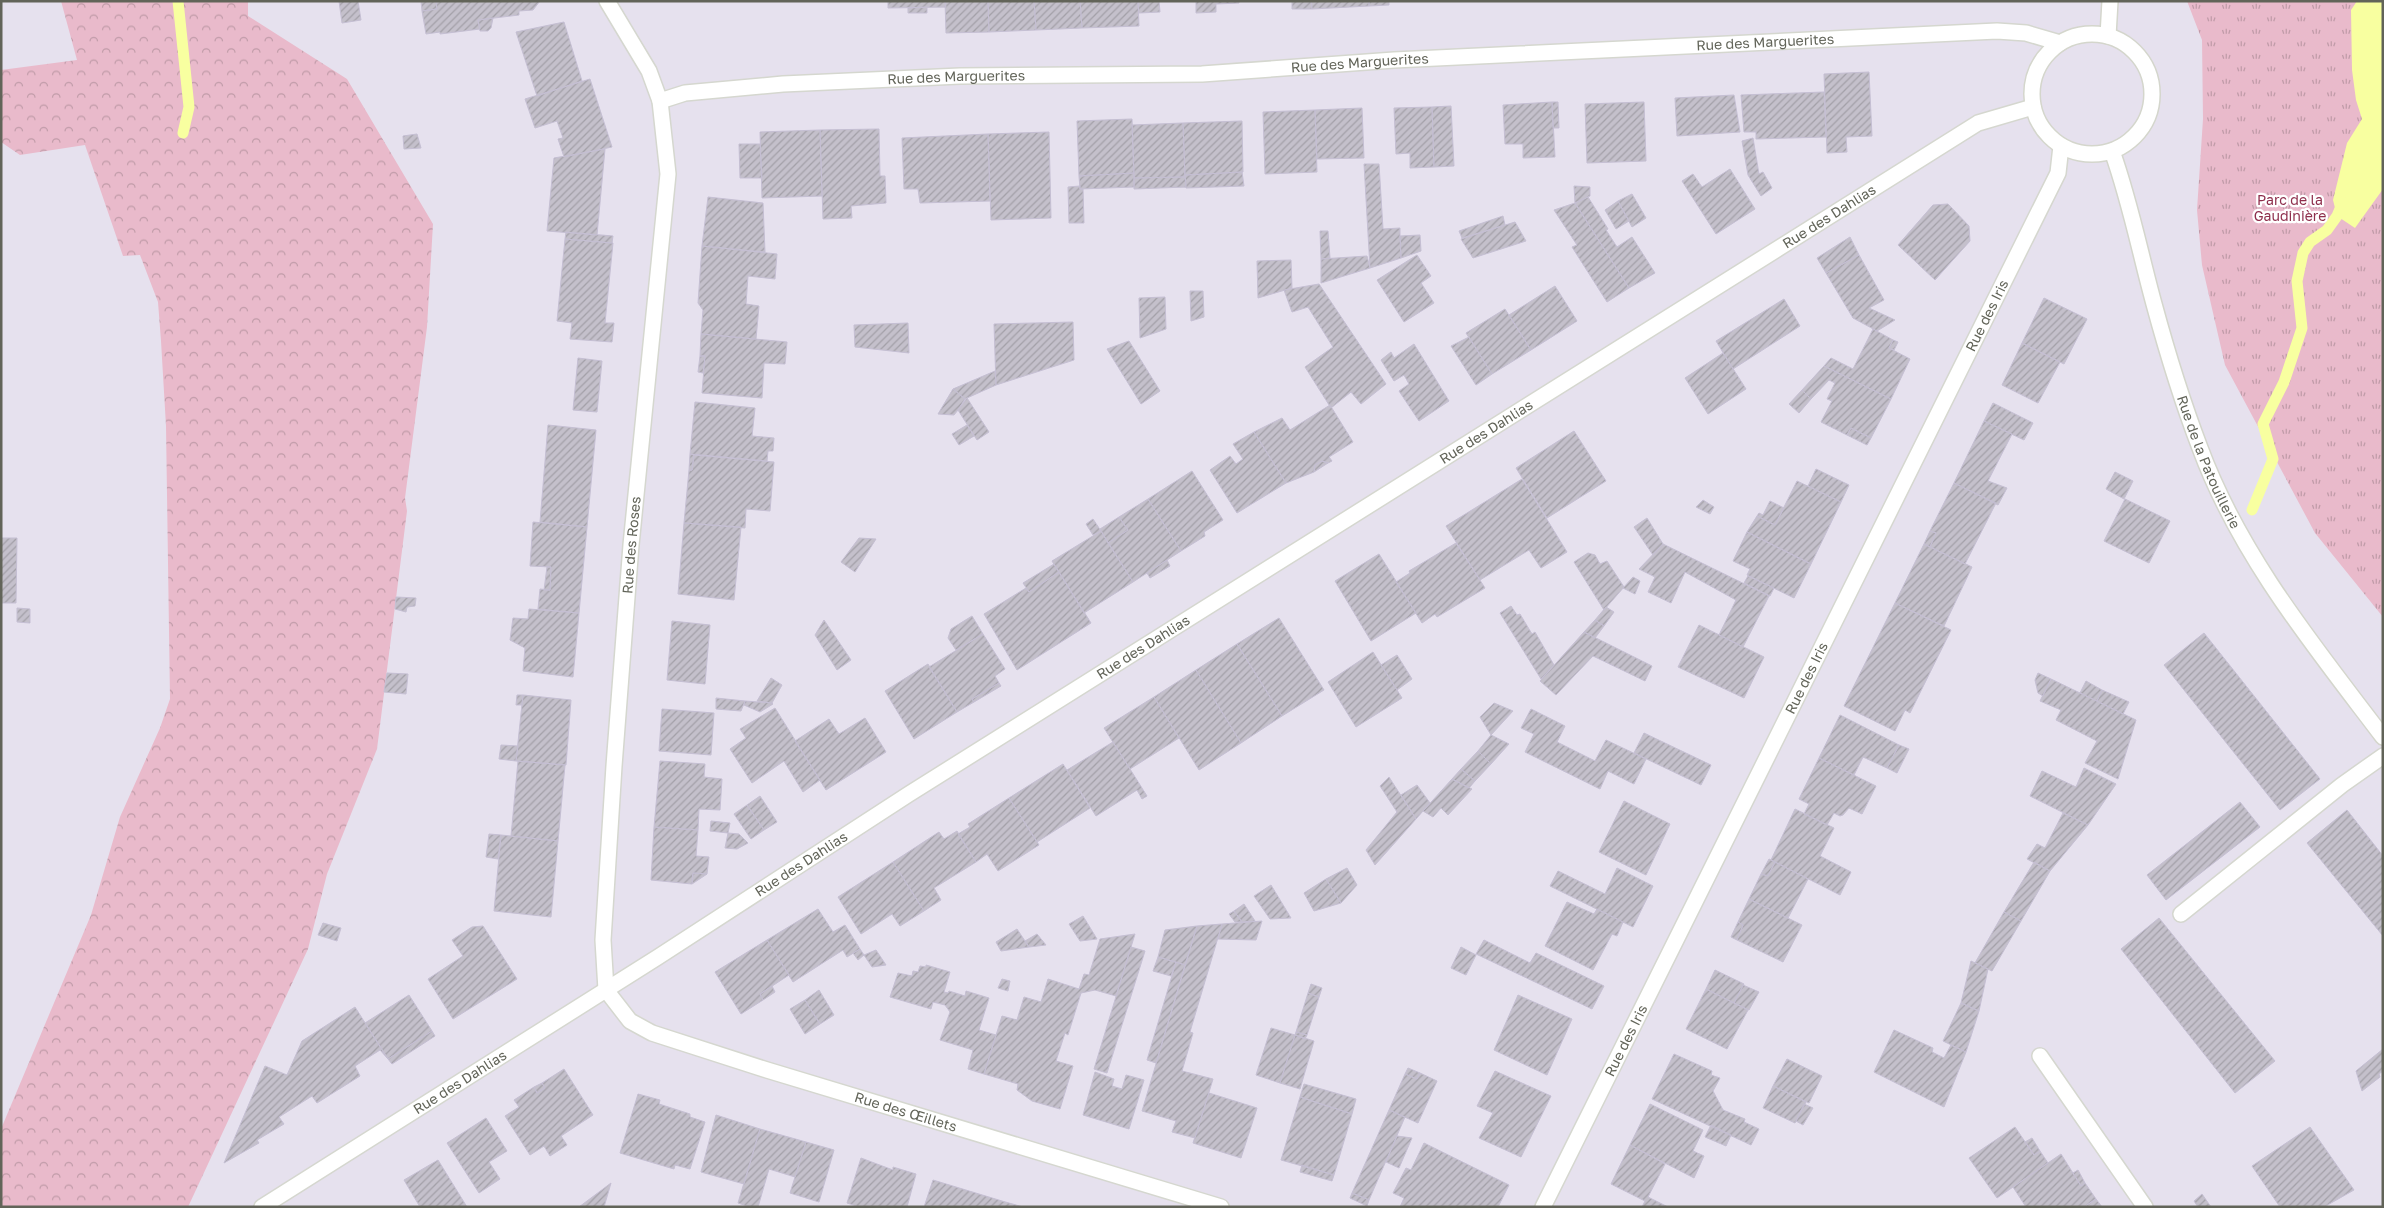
<svg xmlns="http://www.w3.org/2000/svg" width="2384" height="1208" viewBox="0 0 2384 1208" font-family="'Golos Text',sans-serif">
<defs>
<pattern id="grass-tufts" width="24" height="20" patternUnits="userSpaceOnUse" patternTransform="scale(1.25)"><rect width="24" height="20" fill="#e9bacb"/><path d="M3 7l-1-3M5 7V3M7 7l1-3M15 17l-1-3M17 17v-4M19 17l1-3" fill="none" stroke="#c09ba8"/></pattern>
<pattern id="forest-crowns" width="20" height="18" patternUnits="userSpaceOnUse" patternTransform="scale(1.25)"><rect width="20" height="18" fill="#e9bacb"/><path d="M2 6a3 3 0 1 1 6 0M12 15a3 3 0 1 1 6 0" fill="none" stroke="#c09ba8"/></pattern>
<pattern id="building-hatch" width="6" height="6" patternUnits="userSpaceOnUse" patternTransform="scale(1.25)"><rect width="6" height="6" fill="#c4c0cb"/><path d="M-1 1l2-2M0 6l6-6M5 7l2-2" fill="none" stroke="#a3a0a8"/></pattern>
</defs>
<rect width="100%" height="100%" fill="#e6e1ee"/>
<path fill="url(#grass-tufts)" d="M2187,1H2383V617L2315,533L2225,365L2202,265L2197,210L2203,119L2202,40Z"/>
<path fill="url(#forest-crowns)" d="M61,1H248V16L347,79L433,224L427,327L405,498L407,511L377,749L327,874L308,949L188,1207H1V1129L91,915L120,817L160,728L170,699L166,426L161,341L158,302L140,255L123,256L85,145L20,155L1,142V70L77,60Z"/>
<path fill="#f8ffa0" d="M2357,1H2383V189L2355,228L2337,216L2333,200L2347,143L2362,119L2356,100L2352,70L2351,10Z"/>
<g fill="none" stroke-linecap="round" stroke-linejoin="round">
<path stroke="#f8ffa0" stroke-width="11" d="M178,1L189,107L183,133
M2252,510L2273,459L2263,424L2284,382L2302,328L2297,281L2303,253L2310,242L2327,230L2337,216L2343,202"/>
</g>
<path fill="url(#building-hatch)" stroke="#c5bfd3" d="M339,1H358L361,20L342,23Z
M421,1H436L437,9L422,11Z
M436,1H540L533,10L519,11V15L478,20L480,29L440,34V32L426,34L422,11L437,9Z
M888,1H945L946,7L888,8Z
M945,1H988L989,32L946,33Z
M988,1H1034L1036,30L989,32Z
M1034,1H1080L1082,28L1036,30Z
M1080,1H1138L1139,26L1082,28Z
M1138,1H1159L1160,12L1139,13Z
M1196,1H1239V3L1216,4V12L1196,13Z
M1292,1H1311L1312,9H1292Z
M1311,1H1369V6L1312,9Z
M1369,1H1389V5L1369,6Z
M927,7V13H908V8Z
M493,18L491,28L488,31H480L478,20Z
M564,22L582,81L537,96L516,32Z
M1869,72L1872,136L1846,137L1847,152L1827,153L1824,74Z
M590,79L612,147L564,157L558,139L563,138L557,121L535,128L525,99Z
M1824,92L1826,137L1756,139V132H1744L1741,95Z
M1734,95L1740,132L1677,136L1675,98Z
M1552,102L1555,157L1523,158V144H1505L1503,105Z
M1552,102H1558L1559,128H1553Z
M1644,102L1646,161L1587,163L1585,104Z
M1451,106L1454,166L1434,167L1432,107Z
M1432,107L1434,167L1410,168V153L1396,154L1394,108Z
M1362,108L1364,158L1317,159L1315,110Z
M1315,110L1317,172L1265,174L1263,112Z
M1132,119L1134,173L1079,176L1077,121Z
M1242,121L1243,172L1185,175L1183,123Z
M1183,123L1185,177L1134,178L1132,125Z
M879,129L880,176H885L886,203L851,206L852,218L823,219L820,130Z
M820,130L822,196L762,198L760,132Z
M1049,132L1051,218L991,220L988,134Z
M417,134L421,148L404,149L403,136Z
M988,134L990,201L920,203L918,189H904L902,138Z
M1753,138L1759,174L1763,172L1772,188L1761,196L1748,175L1742,141Z
M739,144H760L762,178H740Z
M605,149L597,235L547,231L554,158Z
M1364,164H1379L1383,229L1400,228V236L1401,258L1370,268Z
M1730,169L1755,209L1716,234L1682,181L1693,174L1702,187Z
M1242,172L1244,186L1186,188L1185,175Z
M1134,173V187L1080,189L1079,176Z
M1185,177L1186,187L1134,189V178Z
M1080,186V189H1083L1084,223H1069L1068,187Z
M1574,186L1590,187V196L1575,203Z
M1632,194L1646,218L1632,227L1618,201Z
M708,197L763,203L765,252L702,246Z
M1588,197L1608,229L1606,230L1617,247L1632,237L1655,273L1629,288L1575,203Z
M1618,201L1629,221L1616,229L1605,210Z
M1575,203L1629,288L1607,302L1572,247L1577,245L1554,210Z
M1948,204L1969,226L1970,241L1935,280L1898,245L1933,205Z
M1503,216L1505,225L1462,238L1459,231Z
M1515,222L1526,241L1473,258L1461,239Z
M1320,231H1328L1330,258L1321,259Z
M566,232L613,236L612,243L565,239Z
M1420,235L1421,251L1401,258L1400,236Z
M1850,237L1859,255L1826,273L1817,258Z
M565,239L613,243L605,323H614L612,342L570,339L572,323L557,321Z
M702,246L777,254L775,279L748,276L746,304L759,306L756,339L701,334L703,310L698,303Z
M1417,255L1431,276L1421,283L1434,303L1404,322L1377,280Z
M1859,255L1884,300L1869,308L1895,320L1877,331L1853,318L1826,273Z
M1367,256L1370,268L1321,283V259Z
M1291,260L1292,288L1258,298L1257,261Z
M1319,284L1386,384L1361,404L1351,392L1331,408L1305,367L1333,347L1308,307L1292,312L1284,290Z
M1555,286L1577,321L1531,350L1509,315Z
M1190,291H1203L1204,317L1191,321Z
M1165,297L1166,329L1140,338L1139,298Z
M2044,298L2087,319L2064,364L2022,343Z
M1784,299L1800,326L1733,369L1716,341Z
M1505,309L1531,350L1492,374L1466,333Z
M1073,322L1074,360L996,385L994,324Z
M908,323L909,353L855,347L854,325Z
M1873,329L1893,340L1889,348L1910,359L1891,399L1824,366L1831,358L1853,369Z
M701,334L787,342L785,364L764,363L762,398L702,393L705,356H700Z
M1469,337L1492,374L1476,385L1451,346Z
M1893,340L1898,342L1894,350L1889,348Z
M1129,341L1160,391L1141,404L1107,349Z
M2022,343L2060,362L2038,403L2002,385Z
M1414,344L1449,401L1419,421L1399,391L1409,384L1404,375L1394,381L1381,360L1391,352L1394,358Z
M1723,353L1746,389L1708,414L1685,378Z
M700,356H705L703,373L698,372Z
M578,358L602,361L597,412L573,410Z
M1824,366L1891,399L1871,438L1851,428L1847,435L1821,422L1832,401L1827,399L1835,383L1829,380L1811,399L1802,390Z
M995,371L996,385L967,398L965,399L953,389Z
M953,389L965,399L958,410L954,415L938,414Z
M1802,390L1811,399L1799,413L1789,404Z
M967,398L989,432L977,440L958,410Z
M695,402L755,408L752,436L774,438L773,451H768L767,461L690,454Z
M1993,403L2033,423L2024,440L1984,421Z
M1330,405L1353,442L1329,457L1332,461L1328,463L1322,461L1315,465L1314,472L1286,483L1254,432L1282,418L1290,430Z
M1984,421L2012,434L1988,481L2007,488L1998,505L1954,483Z
M548,425L596,430L587,527L540,522Z
M967,425L974,436L959,445L952,434Z
M1851,428L1871,438L1867,445L1847,435Z
M1574,431L1606,481L1547,518L1516,468Z
M1254,432L1286,483L1237,513L1210,470L1230,456L1236,464L1243,459L1233,444Z
M690,454L694,455L692,470H689Z
M694,455L774,462L770,511L746,509L745,528L684,523L689,470H692Z
M1322,461L1328,463L1314,472L1315,465Z
M1816,469L1849,485L1841,502L1808,486Z
M1192,471L1223,520L1204,532L1205,536L1181,551L1148,499Z
M2115,472L2133,481L2124,499L2106,489Z
M1522,479L1567,552L1541,568L1529,550L1480,580L1446,526Z
M1797,481L1841,502L1811,564L1747,532L1757,516L1775,525Z
M1954,483L1996,503L1965,564L1930,547L1936,533L1930,531Z
M1148,499L1181,551L1133,582L1108,543L1128,530L1119,517Z
M2125,499L2170,521L2149,563L2104,541Z
M1703,500L1714,507L1710,514L1696,507Z
M1770,501L1784,508L1775,525L1757,516L1759,513L1763,515Z
M1119,517L1128,530L1108,543L1100,529Z
M1647,518L1663,544L1653,555L1634,527Z
M1093,519L1101,531L1093,535L1086,524Z
M533,522L587,527L579,613L538,609L540,589L550,590L551,567L530,566Z
M684,523L741,527L734,600L678,594Z
M1101,531L1133,582L1084,613L1052,561Z
M1930,531L1936,533L1930,547L1924,544Z
M1747,532L1811,564L1794,598L1747,575L1750,569L1733,561Z
M1,538H17L16,603H1Z
M859,538L876,539L855,572L841,562Z
M1456,543L1485,588L1437,617L1435,614L1422,623L1396,582L1410,573L1409,571Z
M1663,544L1769,596L1743,647L1719,635L1736,600L1685,572L1671,603L1648,592L1655,577L1639,569Z
M1924,544L1972,567L1944,626L1895,603Z
M1588,553L1595,555L1600,564L1607,561L1624,587L1604,610L1574,562Z
M1379,554L1416,613L1371,641L1335,581Z
M1167,560L1170,566L1150,578L1147,573Z
M1054,564L1059,572L1029,592L1023,583Z
M547,567H551L550,590H544Z
M1059,572L1091,623L1017,670L984,614L1026,588L1029,592Z
M1748,576L1774,588L1770,596L1744,583Z
M1633,577L1640,581L1635,594L1623,588Z
M396,597L416,598L415,606L407,607L406,612L395,609Z
M1895,603L1951,630L1910,713L1905,710L1895,731L1844,706Z
M1511,606L1517,615L1520,614L1532,634L1535,632L1554,665L1541,679L1500,613Z
M1606,607L1614,612L1604,626L1595,620Z
M17,608L30,609V623L17,622Z
M529,609L579,613L573,677L523,671L525,648L510,640L513,618L528,619Z
M972,616L983,634L956,650L948,638L951,629Z
M1279,618L1324,690L1282,716L1237,644Z
M824,620L851,660L837,670L815,635Z
M1595,620L1604,626L1595,638L1584,632Z
M672,621L710,625L705,684L667,680Z
M1699,625L1764,657L1744,698L1678,667Z
M1584,632L1652,666L1645,681L1593,656L1556,695L1540,681Z
M2204,633L2320,779L2280,810L2164,665Z
M983,634L1005,669L995,676L999,683L972,699L974,702L957,712L929,667Z
M1237,644L1282,716L1241,743L1196,670Z
M1373,652L1402,698L1356,727L1328,682Z
M1397,655L1412,679L1397,690L1381,665Z
M928,664L957,712L914,739L885,691Z
M1196,670L1241,743L1199,770L1154,697Z
M387,673L408,674L406,694L384,692Z
M2038,673L2051,679L2043,696L2038,693L2035,680Z
M771,678L782,685L772,703L757,701Z
M2051,679L2136,720L2118,779L2085,763L2097,741L2056,720L2061,710L2040,701Z
M2086,681L2102,690L2097,701L2080,693Z
M999,683L1001,686L974,702L972,699Z
M2102,690L2129,702L2123,714L2097,701Z
M517,695H523L522,705H516Z
M523,695L571,700L566,765L516,761Z
M1154,697L1179,738L1130,769L1104,728Z
M716,698L745,701L741,711L716,709Z
M745,701L772,703L773,704L760,712L744,705Z
M1494,703L1513,711L1491,735L1480,717Z
M775,708L820,780L803,792L784,761L752,783L730,749L746,738L740,729Z
M662,709L714,713L711,755L659,751Z
M1531,709L1565,726L1557,742L1595,761L1606,740L1646,759L1634,784L1608,771L1600,789L1525,752L1534,734L1521,728Z
M1840,715L1899,745L1887,768L1863,757L1854,775L1819,758Z
M865,718L886,752L826,790L795,741L829,719L839,734Z
M1644,733L1711,765L1701,785L1634,753Z
M1491,735L1509,744L1491,764L1478,751Z
M1113,742L1147,796L1142,799L1137,790L1096,816L1067,770Z
M501,745L518,746L516,761L499,759Z
M1899,745L1909,749L1897,773L1887,768Z
M1478,751L1491,764L1475,781L1461,769Z
M1819,758L1876,786L1862,814L1849,808L1843,815L1840,816L1834,813L1827,825L1804,814L1809,804L1799,799Z
M518,761L565,765L558,841L511,836Z
M660,761L705,764L704,777L722,779L720,810L699,809L698,830L654,827Z
M1063,764L1090,808L1037,842L1009,798Z
M2084,768L2116,784L2088,825L2030,796L2042,771L2076,787Z
M1461,769L1475,781L1469,788L1452,779Z
M1389,777L1416,819L1375,865L1366,850L1397,812L1380,786Z
M1452,779L1472,789L1448,815L1441,808L1433,817L1423,811Z
M1417,785L1430,803L1416,819L1401,795Z
M760,796L777,822L764,830L747,805Z
M1009,798L1039,845L998,871L987,854L976,862L958,834L970,827L968,824Z
M1624,801L1670,824L1646,875L1599,852Z
M2240,802L2260,827L2166,900L2147,875Z
M747,805L764,830L751,839L734,814Z
M1795,809L1834,828L1820,856L1851,872L1840,895L1771,860Z
M2347,810L2383,856V936L2307,843Z
M2063,813L2088,825L2050,871L2027,859L2037,844L2045,848Z
M711,821L730,823L728,833L710,831Z
M654,827L698,830L696,856L709,857L707,874L693,873L692,884L651,880Z
M957,831L976,862L934,888L941,900L924,911L893,862L939,832L944,839Z
M728,833L739,834L748,843L737,849L725,848Z
M489,834L501,835L498,859L486,857Z
M501,835L558,841L551,917L494,911Z
M1769,859L1775,862L1768,876L1761,874Z
M893,862L924,911L900,926L892,914L861,934L838,897Z
M1775,862L1808,879L1788,918L1749,899L1761,874L1768,876Z
M2034,862L2050,871L2021,921L2004,912Z
M1347,868L1357,885L1341,903L1326,879Z
M1617,868L1653,886L1633,927L1550,886L1558,871L1605,894Z
M693,873L707,874L692,884Z
M1326,879L1341,903L1314,911L1304,893Z
M1271,885L1291,918L1270,919L1254,896Z
M1749,899L1802,925L1783,962L1737,940L1743,925L1738,922Z
M1567,902L1594,914L1597,909L1623,922L1617,936L1612,934L1593,970L1545,946Z
M1244,904L1255,921L1242,922L1234,911Z
M818,909L833,932L845,925L860,949L847,957L843,950L793,982L767,940Z
M1234,911L1242,922H1235L1229,914Z
M2004,912L2021,921L1992,971L1975,963Z
M1083,916L1097,939L1080,941L1069,924Z
M2159,918L2275,1061L2235,1093L2121,949Z
M1262,921L1256,940L1218,939L1222,924Z
M1738,922L1743,925L1737,940L1731,937Z
M323,923L341,928L337,941L318,935Z
M1222,924L1190,1032L1193,1033L1182,1071L1213,1079L1195,1138L1172,1132L1176,1121L1142,1111L1197,926Z
M483,926L517,979L453,1019L428,979L463,956L452,940L472,927Z
M1197,926L1185,965L1158,957L1165,930Z
M1017,929L1029,947L1001,951L996,942Z
M1037,934L1046,945L1029,947L1025,941Z
M1135,934L1116,996L1095,990L1081,993L1068,1035L1065,1033L1056,1061L1073,1066L1060,1109L1032,1101L1017,1090L1018,1084L984,1074L1002,1016L1017,1020L1024,997L1041,1002L1048,979L1079,989L1084,974L1089,975L1100,939Z
M767,940L789,975L760,994L763,1000L741,1014L715,972Z
M1484,940L1530,963L1536,953L1604,986L1592,1009L1476,954Z
M1131,947L1145,951L1107,1073L1094,1069Z
M1461,947L1476,955L1466,975L1451,968Z
M860,949L864,955L858,960L853,953Z
M876,950L886,965L872,967L864,955Z
M1158,957L1176,962L1171,976L1153,971Z
M1971,961L1988,969L1979,1011L1961,1003Z
M1176,962L1185,965L1156,1063L1147,1060Z
M926,965L950,972L944,992L948,993L949,991L965,996L966,991L989,998L979,1030L996,1035L984,1074L968,1069L973,1050L940,1040L950,1012L945,1005L933,1002L931,1009L890,997L898,973L912,976L913,971L918,972L920,966L926,967Z
M1715,970L1744,984L1734,1003L1706,989Z
M1002,979L1010,981L1008,991L998,988Z
M1311,984L1322,988L1319,997L1308,993Z
M1743,985L1759,992L1749,1010L1734,1003Z
M772,986L775,992L763,1000L760,994Z
M1706,989L1748,1010L1727,1049L1686,1029Z
M819,990L834,1015L820,1024L805,1000Z
M1308,993L1319,997L1307,1035L1296,1032Z
M409,995L432,1031L388,1059L365,1023Z
M1518,995L1572,1019L1547,1075L1494,1050Z
M805,1000L820,1024L805,1034L790,1009Z
M1961,1003L1979,1011L1966,1052L1943,1041Z
M355,1007L388,1059L380,1050L355,1066L360,1076L317,1103L312,1096L279,1117L284,1124L257,1140L259,1143L224,1163L265,1066L287,1075L302,1041Z
M1271,1028L1295,1035L1280,1083L1256,1075Z
M1894,1030L1933,1048L1932,1052L1944,1058L1951,1045L1966,1052L1944,1107L1874,1072Z
M432,1031L435,1036L392,1064L388,1059Z
M1296,1032L1307,1035L1305,1039L1295,1035Z
M1295,1035L1314,1041L1300,1089L1280,1083Z
M2383,1049V1071L2379,1074L2380,1077L2362,1091L2356,1071Z
M1674,1054L1712,1071L1711,1075L1720,1078L1713,1091L1723,1110L1745,1119L1744,1122L1759,1129L1751,1145L1652,1099Z
M1787,1059L1822,1076L1809,1103L1773,1086Z
M1408,1068L1420,1073L1417,1079L1405,1074Z
M564,1069L593,1115L561,1136L567,1145L550,1156L544,1146L530,1155L505,1116L519,1107L514,1100L534,1087L537,1093L545,1088L542,1083Z
M1495,1071L1551,1096L1521,1157L1479,1138L1493,1113L1477,1106Z
M1095,1072L1114,1079L1112,1086L1122,1089L1126,1075L1144,1080L1129,1129L1083,1115Z
M1420,1073L1437,1081L1418,1123L1389,1110L1405,1074L1417,1079Z
M542,1083L545,1088L537,1093L534,1087Z
M1304,1084L1356,1099L1352,1114L1300,1097Z
M1773,1086L1806,1102L1795,1123L1763,1108Z
M1209,1093L1257,1108L1241,1158L1193,1143Z
M638,1094L660,1100L659,1104L690,1114V1117L705,1122L690,1169L675,1165L674,1169L620,1153Z
M1300,1097L1352,1114L1334,1175L1281,1160Z
M1650,1104L1703,1130L1693,1151L1704,1156L1694,1178L1630,1145Z
M1804,1104L1813,1108L1803,1125L1796,1121Z
M1389,1110L1405,1117L1369,1200L1352,1193Z
M716,1115L760,1129L744,1184L701,1172Z
M486,1118L507,1151L489,1162L500,1179L479,1193L447,1143Z
M1711,1125L1731,1135L1726,1146L1705,1137Z
M2015,1127L2034,1155L2040,1151L2048,1163L1997,1198L1969,1158Z
M2310,1127L2354,1190L2324,1207H2280L2252,1166Z
M760,1129L806,1142L795,1177L769,1169L758,1207H750L738,1203Z
M1397,1136L1412,1138L1399,1168L1386,1162Z
M2032,1138L2040,1151L2034,1155L2025,1142Z
M806,1142L834,1150L819,1202L790,1193Z
M1424,1143L1509,1185L1498,1207H1400L1404,1198L1393,1193L1406,1168L1411,1170Z
M1630,1145L1665,1164L1648,1197L1668,1207H1642L1645,1201L1611,1184Z
M2061,1154L2081,1186L2085,1183L2096,1199L2084,1207H2026L2013,1187Z
M861,1158L893,1170V1167L916,1174L907,1207H860L847,1203Z
M438,1160L467,1207H420L404,1180Z
M1302,1165L1334,1175L1332,1181L1300,1172Z
M2078,1170L2085,1183L2081,1186L2073,1173Z
M933,1180L1002,1201L1023,1207H924Z
M611,1183L604,1207H579Z
M1352,1193L1369,1200L1367,1206L1350,1198Z
M2202,1194L2211,1207H2198L2194,1201Z
M2096,1199L2102,1207H2084Z"/>
<g fill="none" stroke-linecap="round" stroke-linejoin="round">
<defs>
<path id="lane" d="M2181,914L2342,785L2383,756"/>
<g id="street">
<path id="s1" d="M660,101L685,93L783,84L960,76L1202,74L1394,60L1997,31L2026,33L2060,43"/>
<path id="s2" d="M606,990L603,940L614,766L631,545L668,174L660,101L649,71L607,1"/>
<path id="s3" d="M606,990L630,1021L652,1033L767,1070L1221,1207"/>
<path d="M2040,1056L2145,1207"/>
<path id="s4" d="M262,1207L658,957L909,794L1978,123L2033,107"/>
<path id="s5" d="M1543,1207L2058,173L2061,146"/>
</g>
<g id="secondary">
<circle cx="2092" cy="94" r="60"/>
<path d="M2108,36L2110,1"/>
<path id="s6" d="M2112,151C2130,201 2140,253 2154,304C2167,352 2182,401 2200,448C2240,556 2314,646 2383,737"/>
</g>
</defs>
<use href="#lane" stroke="#d5d7cf" stroke-width="18"/>
<use href="#street" stroke="#d5d7cf" stroke-width="18"/>
<use href="#secondary" stroke="#d4d6cc" stroke-width="18"/>
<use href="#lane" stroke="#fff" stroke-width="15"/>
<use href="#street" stroke="#fff" stroke-width="15"/>
<use href="#secondary" stroke="#fff" stroke-width="15"/>
</g>
<g text-anchor="middle" stroke-width="4.5" stroke-linejoin="round" paint-order="stroke">
<g font-size="14" fill="#626459" stroke="#fff">
<text dy="5" stroke="none"><textPath href="#s1" startOffset="1108">Rue des Marguerites</textPath></text>
<text dy="5" stroke="none"><textPath href="#s1" startOffset="702">Rue des Marguerites</textPath></text>
<text dy="5" stroke="none"><textPath href="#s1" startOffset="298">Rue des Marguerites</textPath></text>
<text dy="5" stroke="none"><textPath href="#s4" startOffset="1854">Rue des Dahlias</textPath></text>
<text dy="5" stroke="none"><textPath href="#s5" startOffset="996">Rue des Iris</textPath></text>
<text dy="5" stroke="none"><textPath href="#s4" startOffset="1449">Rue des Dahlias</textPath></text>
<text dy="5" stroke="none"><textPath href="#s6" startOffset="326">Rue de la Patouillerie</textPath></text>
<text dy="5" stroke="none"><textPath href="#s2" startOffset="446">Rue des Roses</textPath></text>
<text dy="5" stroke="none"><textPath href="#s4" startOffset="1044">Rue des Dahlias</textPath></text>
<text dy="5" stroke="none"><textPath href="#s5" startOffset="591">Rue des Iris</textPath></text>
<text dy="5" stroke="none"><textPath href="#s4" startOffset="639">Rue des Dahlias</textPath></text>
<text dy="5" stroke="none"><textPath href="#s5" startOffset="186">Rue des Iris</textPath></text>
<text dy="5" stroke="none"><textPath href="#s4" startOffset="234">Rue des Dahlias</textPath></text>
<text dy="5" stroke="none"><textPath href="#s3" startOffset="330">Rue des Œillets</textPath></text>
</g>
<g font-size="14" fill="#8e2e4c" stroke="#fff">
<text x="2290" y="205">Parc de la<tspan x="2290" dy="16">Gaudinière</tspan></text>
</g>
</g>
<rect width="2384" height="1208" fill="none" stroke="#626459" stroke-width="5"/>
</svg>
